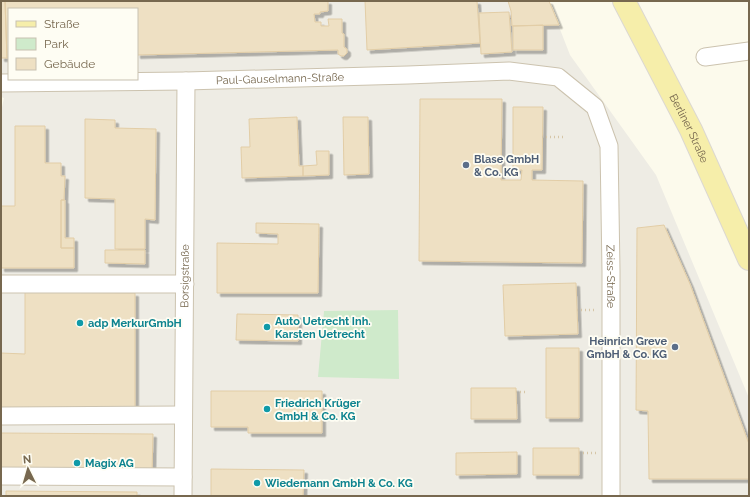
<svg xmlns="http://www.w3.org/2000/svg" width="750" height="497" viewBox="0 0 750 497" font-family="Raleway,sans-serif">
<defs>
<filter id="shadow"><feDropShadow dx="3.5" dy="3.5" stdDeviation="0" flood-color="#0004"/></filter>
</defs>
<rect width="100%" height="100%" fill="#fcfaec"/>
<path fill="#eeece4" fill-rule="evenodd" d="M1,1H549L570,55L656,175L749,398V496H1V112L4,98L1,97ZM9,9H137V79H9Z"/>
<path fill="#cfeacb" d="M398,310L399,379L318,377L324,311Z"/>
<path fill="#eee0c3" stroke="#e2cda6" filter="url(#shadow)" d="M1,1H5L7,58H1Z
M5,1H328V11L320,12V14H314L315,22H321V26H329L328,19H342V33L344,34V47L347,49V53L344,56H341L338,54V50L137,55V9H9V58H7Z
M365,1H477L480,43L367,50Z
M508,1H549L559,25L512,26L511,11Z
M509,12L512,52L481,54L479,13Z
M543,25V50H513V26Z
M420,99H502L501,180H521L522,170H513V107H543L542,170H532V180L583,181L582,263L419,261Z
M297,117L299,166H303V176L242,178L241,147H250L249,119Z
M343,117H368L369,174L344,175Z
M85,119L115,120V128L156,129L155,220L145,219V249H115V199L85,198Z
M15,126H45V163H61V176H65L64,200H61V248H74V268H1V206H15Z
M316,151H329V175L303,176V166L317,165Z
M61,200H65V238H74V248H61Z
M256,223L319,224L318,293H217V243L278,244V234L256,233Z
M664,225L690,284L749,444V479H649L648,411L636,410L637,228Z
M105,250H145V264L105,263Z
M576,283L578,334L505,336L503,285Z
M25,292L135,293V411L1,410V353L25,354Z
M237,314L298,315V341L236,340Z
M546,348H579V418H546Z
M471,388H516L517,419H471Z
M211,391H322V433H248V427H211Z
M1,433L153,434L152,473L1,472Z
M533,448H579V475H533Z
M517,452V474L456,475V453Z
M211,469L304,470L303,496H211Z
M6,491L137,492V496H6Z"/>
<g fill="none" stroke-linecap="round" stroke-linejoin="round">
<defs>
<g id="minor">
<path d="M705,57L749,51"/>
<path id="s1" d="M1,83L186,81L408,75L509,71L558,77L595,107L609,146L611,271V496"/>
<path d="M1,284H185"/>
<path d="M1,416L183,415"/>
<path d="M1,476L183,477"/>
<path id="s2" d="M183,496L186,81"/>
</g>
<g id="major">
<path id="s3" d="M624,1L691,130L749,259"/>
</g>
</defs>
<use href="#minor" stroke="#ccc3af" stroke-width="19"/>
<use href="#major" stroke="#dcd8d1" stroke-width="24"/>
<path stroke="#d6c6a8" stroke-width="2.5" stroke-dasharray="1 3" stroke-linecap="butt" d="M542,137H565
M577,310H597
M516,392H527
M579,453H597"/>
<use href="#minor" stroke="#fff" stroke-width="17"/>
<use href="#major" stroke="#f6eeaa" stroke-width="22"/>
</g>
<g fill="#5c6f8a" stroke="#fefdf3" stroke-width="1.5">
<circle cx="466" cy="165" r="4"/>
<circle cx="675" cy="347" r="4"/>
</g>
<g fill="#0f9aa8" stroke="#fefdf3" stroke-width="1.5">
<circle cx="80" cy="323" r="4"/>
<circle cx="267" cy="327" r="4"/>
<circle cx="267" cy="409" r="4"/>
<circle cx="77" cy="463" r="4"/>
<circle cx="257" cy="483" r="4"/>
</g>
<g text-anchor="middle" stroke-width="3.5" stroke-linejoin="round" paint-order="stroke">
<g font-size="11" fill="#77684f" stroke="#fefdf3">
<text dy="4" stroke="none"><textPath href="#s1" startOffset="279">Paul-Gauselmann-Straße</textPath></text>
<text dy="4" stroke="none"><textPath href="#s3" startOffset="143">Berliner Straße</textPath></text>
<text dy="4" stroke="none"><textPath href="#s2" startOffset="220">Borsigstraße</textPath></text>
<text dy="4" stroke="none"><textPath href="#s1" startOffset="777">Zeiss-Straße</textPath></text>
</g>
<g font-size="11" font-weight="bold" fill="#4e5e75" stroke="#fefdf3" text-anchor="start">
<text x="474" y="163">Blase GmbH<tspan x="474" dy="13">&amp; Co. KG</tspan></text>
<text x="667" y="345" text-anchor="end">Heinrich Greve<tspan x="667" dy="13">GmbH &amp; Co. KG</tspan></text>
</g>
<g font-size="11" font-weight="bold" fill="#0d838f" stroke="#fefdf3" text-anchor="start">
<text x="275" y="325">Auto Uetrecht Inh.<tspan x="275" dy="13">Karsten Uetrecht</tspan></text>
<text x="88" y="327">adp MerkurGmbH</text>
<text x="275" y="407">Friedrich Krüger<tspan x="275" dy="13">GmbH &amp; Co. KG</tspan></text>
<text x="85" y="467">Magix AG</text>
<text x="265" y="487">Wiedemann GmbH &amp; Co. KG</text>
</g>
</g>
<rect width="750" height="497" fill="none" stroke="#77684f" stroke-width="4"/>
<rect x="8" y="8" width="130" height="72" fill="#fefdf3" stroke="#c8c1b1"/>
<rect x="16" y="21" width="20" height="6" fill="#f6eeaa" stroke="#c8c1b1"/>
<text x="44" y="28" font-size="12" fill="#77684f">Straße</text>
<rect x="16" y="38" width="20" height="12" fill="#cfeacb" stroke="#c8c1b1"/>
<text x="44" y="48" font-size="12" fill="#77684f">Park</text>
<rect x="16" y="58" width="20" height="12" fill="#eee0c3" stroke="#c8c1b1"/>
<text x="44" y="68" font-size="12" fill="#77684f">Gebäude</text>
<g transform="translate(28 469) rotate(355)" stroke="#fefdf3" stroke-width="3" paint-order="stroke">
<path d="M0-3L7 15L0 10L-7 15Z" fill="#77684f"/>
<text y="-6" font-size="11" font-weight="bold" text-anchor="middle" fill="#77684f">N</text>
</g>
</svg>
